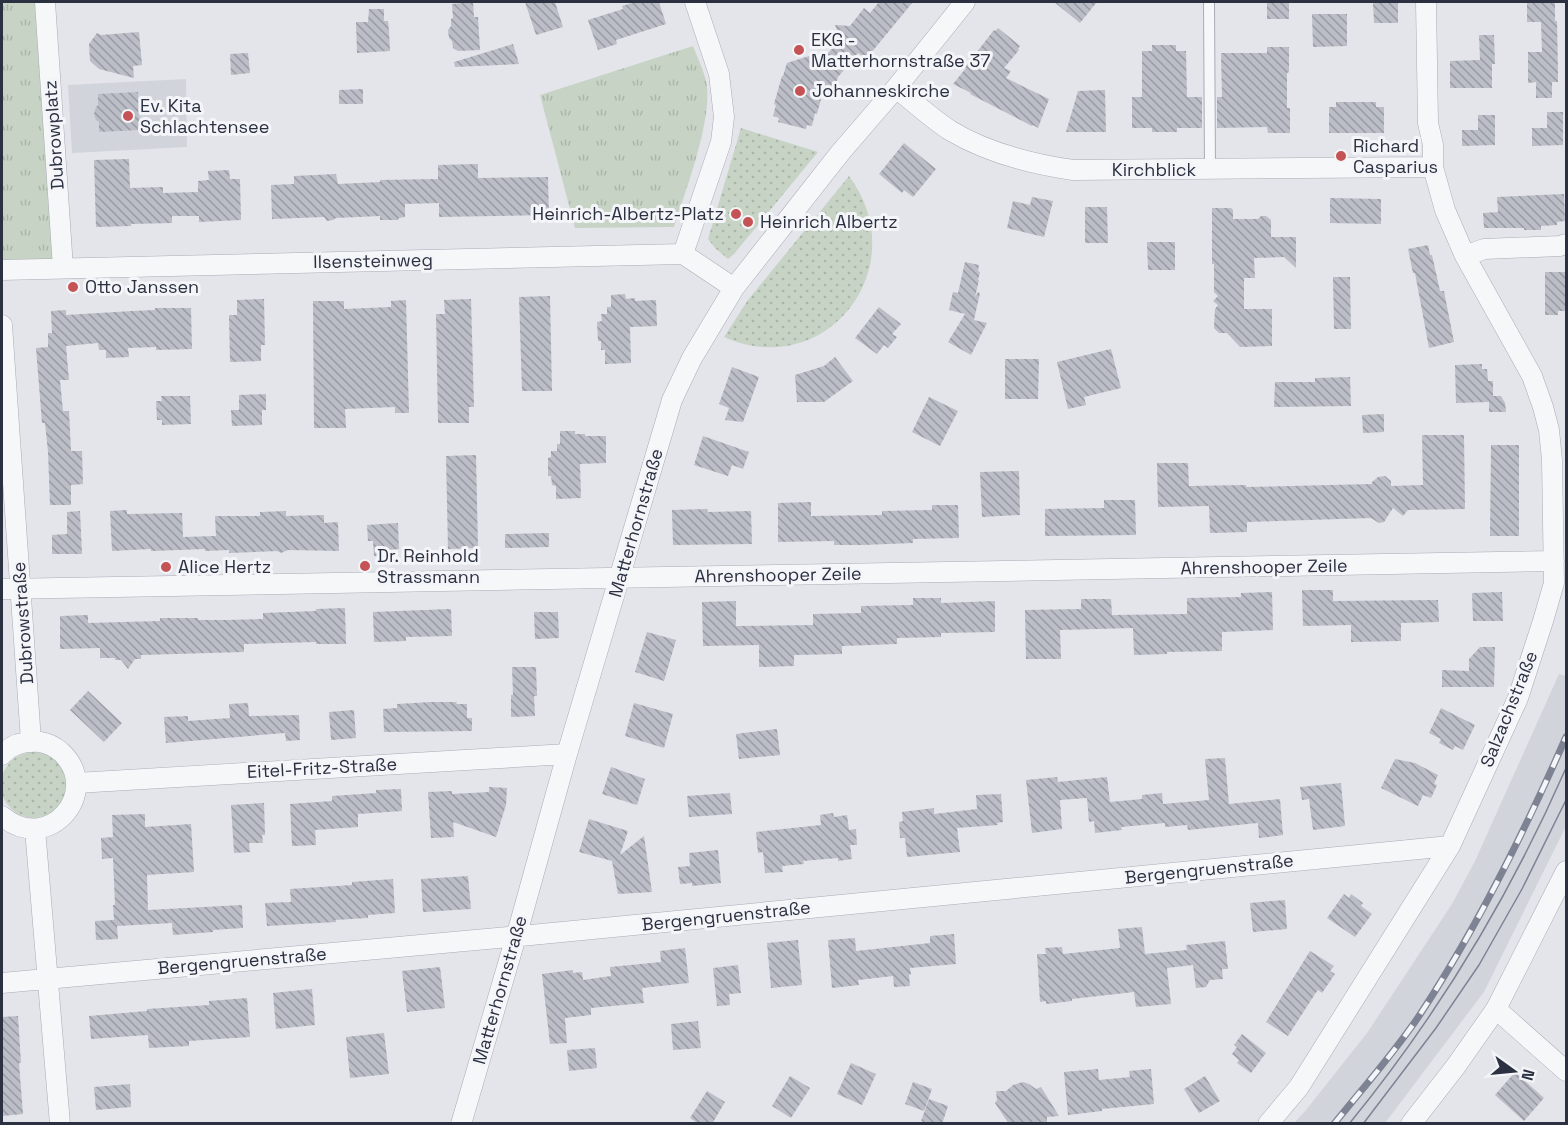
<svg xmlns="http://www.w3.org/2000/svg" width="1568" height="1125" viewBox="0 0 1568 1125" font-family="'Space Grotesk',sans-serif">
<defs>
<pattern id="grass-dots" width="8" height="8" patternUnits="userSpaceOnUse" patternTransform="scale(1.5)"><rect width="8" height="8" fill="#c7d4c5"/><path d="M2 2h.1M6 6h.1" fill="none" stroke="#abb6aa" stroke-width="1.8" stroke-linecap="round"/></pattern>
<pattern id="park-tufts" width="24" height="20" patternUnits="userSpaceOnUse" patternTransform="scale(1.5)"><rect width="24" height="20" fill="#c7d4c5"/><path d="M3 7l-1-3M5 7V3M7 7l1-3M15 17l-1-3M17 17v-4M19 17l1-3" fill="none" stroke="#abb6aa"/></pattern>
<pattern id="building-back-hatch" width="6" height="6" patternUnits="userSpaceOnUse" patternTransform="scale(1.5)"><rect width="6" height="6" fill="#bbbec7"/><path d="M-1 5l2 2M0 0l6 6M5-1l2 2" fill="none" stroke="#989ba3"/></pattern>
</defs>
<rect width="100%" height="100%" fill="#e4e5eb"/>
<path fill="#d2d4dc" d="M186,79L187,147L72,153L68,85Z
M1559,674L1566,676V826L1484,992L1385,1123H1294L1306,1110L1367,1033L1452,904L1475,861Z"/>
<path fill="url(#grass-dots)" d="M741,128L818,152L734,254L728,259L715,248L708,239Z
M849,176C916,266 827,383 724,337L748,300Z
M1 785a33 33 0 1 1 66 0a33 33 0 1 1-66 0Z"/>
<path fill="url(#park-tufts)" d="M2,2H38L54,256L52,260L2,262Z
M693,46C698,59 705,73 707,86C711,124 686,189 674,227L575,228L540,95Z"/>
<path fill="url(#building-back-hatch)" d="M473,2L474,17H478L480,50L458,51L453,48L452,41L449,38L448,30L451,26V19L453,18L452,4Z
M525,2H555L563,27L536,35Z
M635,2H659L666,24L616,40L617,44L598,50L588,20L623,9L622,6Z
M879,2H913L866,59L858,53L838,77L834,90L824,88L817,114L815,113L812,126L807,125L806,129L778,122L779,118L773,116L776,105L774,104L782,76H783L787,63L809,56L822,61L840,38L835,25L850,26L864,8L870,13Z
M1054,2H1097L1080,23Z
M1267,2H1289V19H1267Z
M1373,2H1398V23H1374Z
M1527,2H1555V21H1557L1558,73V82H1552V98H1536V82L1528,83V52H1542L1541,22H1527Z
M369,9H384V21H388L389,31L390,51L357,53L356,22H368Z
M1312,14H1347V46L1313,47Z
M998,28L1020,46L1018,49L1019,50L1004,68L1011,71L1006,78L1049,99L1038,128L1033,125L1032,126L970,94L971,93L953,84L966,68L965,67L994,30L995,31Z
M139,32L142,65L133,66L134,78L99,69L90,61L89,44L97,33L101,35Z
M1479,35H1494L1495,64H1492V88H1450V61L1480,60Z
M513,44L519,64L455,67L454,62Z
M1152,45H1176V51H1186L1187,97H1202V128H1177V132H1152V128H1132V97H1142V51H1152Z
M1267,47H1289V72L1287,73V108H1290V133H1268L1267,127L1217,128V97H1222L1221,53H1267Z
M248,53L250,73L231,75L230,54Z
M363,89V104H339V90Z
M1105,90L1106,132H1066L1078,91Z
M138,92L140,130L99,132V122L96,120L94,114L96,107L98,105V94Z
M1336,102H1376V107H1384V133H1329V107H1336Z
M1547,112H1563V145L1532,146V128H1547Z
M1478,115H1495V145L1462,146V130H1478Z
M904,143L936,169L913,197L904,190L902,193L879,174Z
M129,159L130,188L163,187V193L198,192V181L209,180L208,171L229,170L230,179H240L241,220L199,222V216H172V223L131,224V226L96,227L94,160Z
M478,164V178L548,177L549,215L439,217V203L405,204V217L399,218L398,220H380V216L336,218L333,220L327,221L324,217L272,219L271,185L294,184V176L336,174L338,184L380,182V180L438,179V165Z
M1564,194L1565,221L1557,222V225L1541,226V230H1524V228H1484L1483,213L1498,212L1497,197Z
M1032,197L1053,201L1044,237L1007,228L1013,201L1030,205Z
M1330,198L1381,199V224L1330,223Z
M1085,207H1107L1108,243H1085Z
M1212,208H1231L1233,210V219H1258L1261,216H1266L1271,220V237H1296V268L1284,257L1254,258L1255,278H1244V309H1272V346L1240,347L1227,333H1219L1214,328L1215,309L1218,305L1213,301L1218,296L1214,292V264H1212Z
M1147,242H1175V270H1148Z
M1428,245L1430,255H1432L1440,291H1444L1454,342L1429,348L1415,273H1413L1408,249Z
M965,262L979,265L978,271L980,272L978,280H979L975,297L978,292L980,293L974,320L987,323L971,355L948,342L965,314L949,310L953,292L958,293Z
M1545,272H1566V311H1558V315H1545Z
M1333,277H1350L1351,329H1334Z
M625,294L626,299L635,298V301L656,300L657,326L630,327L631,363L605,364V350H601V341H598L597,322L602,321L601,314H607V307H611V295Z
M550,296L552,391H522L519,297Z
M264,299L265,345H261V361L230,362L229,315H237V300Z
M471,299L474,407H469V423H438L436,314H445L444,300Z
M406,300L409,413H395V407L345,409L346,428H314L313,301H344V309L391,307V301Z
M879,307L901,324L892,334L897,337L888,348L884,345L877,354L855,338Z
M155,308H191L192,349L156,350V347L128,348L129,357L106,358V350H99L98,343L66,346L69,380H60L63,411H69L71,451H82L83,484L71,485V505H50L48,452L45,423H42L36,348L48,347V333H52L51,311L66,310V315L132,311L155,310Z
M1111,349L1121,388L1084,397L1086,405L1068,409L1057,362Z
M835,357L853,381L824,402H797L795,375L824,366Z
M1005,359H1039L1038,399H1005Z
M1482,364V369H1487L1488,381H1493V396H1501L1505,403L1506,412H1489V402L1456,403L1455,365Z
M732,367L759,377L743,422L725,420L729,408L719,404Z
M1350,377L1351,406L1274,407L1275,382H1315V378Z
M266,394V410H262V425L232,426L231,410H239V395Z
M161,396H190L191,424L162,425V420H157L156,401H162Z
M929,397L958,411L940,446L912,432Z
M1384,414V432L1363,433L1362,415Z
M560,431H575V434H585V436H606V463L580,464L581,498L556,499V486L552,485L551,476H548V458L551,457V451H557V444H560Z
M1422,435H1464L1465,509L1408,510L1403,516L1393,508L1384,522L1379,523L1371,518L1247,522V532L1210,533L1209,506L1158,507L1157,463H1188L1189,486L1246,485V487L1372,484V482L1378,477L1385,476L1391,481V486L1423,485Z
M703,436L749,452L743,469L732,465L728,476L694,465Z
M1491,445H1519V536H1490Z
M476,455L478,548L448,549L446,456Z
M1019,471L1020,515L982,517L980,472Z
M1104,500H1135L1136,535L1045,536V509L1104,508Z
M811,502V516L882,515V511L932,510V505H958L959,538L913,539V543L863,545H834V541L778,542V503Z
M707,509L708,512L751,511L752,544L673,545L672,510Z
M127,510V514L182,513L183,537L216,536L215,516H260V512L286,511V516L324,515V523L338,522L339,551L288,550L281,553L277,551L229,553V550L205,551V549L151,551V549L112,551L110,511Z
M80,511L82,554H52V535L67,534V512Z
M398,523L399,549L387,550L388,556H374L373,541H368L367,525Z
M549,533V547L505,548V534Z
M1302,590H1333V601L1438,600L1439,622L1401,623V641L1351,642V625L1303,626Z
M1272,592L1273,630L1222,632V651L1167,652V654L1134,655L1133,628L1060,630L1061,659H1026L1025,610L1081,609V599H1111L1112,615L1187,614V598L1241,597V593Z
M1502,592L1503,621H1473L1472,593Z
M913,598H941V603L995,601V632L941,633V637L897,638V644L842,646V654L794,655V666L759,667V645L703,646L702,602L736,601V626L813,625V614L861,613V606L913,605Z
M345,608L346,644H316V642L244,644V652L141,655V659H135L128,669L121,660H115V658H100V648L60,649V616L88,615V623L160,621V618H198V620H227L263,619V613L316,611V609Z
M451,609L452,636L406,637V641L374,642L373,612Z
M534,612H558L559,638L535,639Z
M647,632L676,640L664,681L635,672Z
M1480,647H1495L1494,687H1442V670L1469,671V659Z
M512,667H536L537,696H534L535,716L511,717V695H513Z
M88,691L122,723L104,742L70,710Z
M431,702H457L456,704H467V718H472V731L384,732L383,709L397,708V704Z
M248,703L249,716L299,715L300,740L286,741L285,733L166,743L164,717L188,716V721L230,718L229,704Z
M634,703L673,714L664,748L625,736Z
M1441,708L1475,725L1463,750L1455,746L1453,750L1439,743L1441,739L1429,733Z
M354,710L356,738L331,740L329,712Z
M777,729L780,755L739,759L736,734Z
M1225,758L1229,804L1280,799L1283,835L1259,838L1258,823L1188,830L1187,825L1165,827V823L1121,827L1122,830L1095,833L1094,821L1089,822L1087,798L1060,800L1062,829L1032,833L1026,780L1057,777L1058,782L1107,777L1110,802L1142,799V795L1162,793L1163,804L1209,800L1205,759Z
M1395,759L1415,763L1438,775L1434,784L1437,785L1431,798L1423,795L1418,806L1381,788Z
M611,767L645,779L637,805L602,794Z
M1341,783L1345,826L1313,830L1309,799L1302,800L1300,787Z
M489,787L507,788L506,805L496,837L453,822L454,837L431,838L428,792L452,791V794L489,792Z
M401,789L402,811L358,814V827L315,830L316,845L292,846L290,804L332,801V796L376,793V790Z
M730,793L732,814L689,817L687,796Z
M1001,794L1003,822L997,823L998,825L957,828L960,852L907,857L905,838H900L899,822L903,821L902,812L934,808V814L977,809L976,795Z
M264,803L265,835H262L263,843H249L250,852L234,853L231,805Z
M833,813L834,817L847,815L849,830L856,829L857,845H850L852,859L838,861V858L803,861L804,864L782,866L783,872L765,873L763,852L758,853L756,832L821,825L820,815Z
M145,814V827L191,824L194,872L147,875L148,910L242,905L243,928L213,930V932L173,935L172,923L117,926L118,939L96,940L95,921L114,920L113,905H115L113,858L102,859L101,838L113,837L112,815Z
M589,819L628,831L620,855L644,836L652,892L618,894L612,861L579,852Z
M718,850L721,883L692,886V883L680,884L678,867L690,866L689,853Z
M468,876L471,909L423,912L421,879Z
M393,879L395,913L368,915V918L335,920L336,922L267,926L265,903L291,902L290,889L352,885V882Z
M1344,894L1349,898L1351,894L1363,903L1361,906L1372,914L1355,937L1327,918Z
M1285,900L1287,929L1253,932L1250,903Z
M1142,927L1145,954L1187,950L1186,945L1225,941L1228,969H1222L1223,979L1210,980L1206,987L1196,988L1193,965L1167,968L1171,1004L1136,1007L1134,992L1072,999V1001L1046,1004V1001L1040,1002L1037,954H1046L1045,948L1062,947L1063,954L1120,948L1118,929Z
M954,934L956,964L910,968L911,974L909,975L910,986L894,987L893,976L858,980L859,985L832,988L828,940L855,938L856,951L930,943V936Z
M798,940L802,985L771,988L767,943Z
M685,948L689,983L642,988L644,1003L591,1008V1015L565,1018L567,1043L550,1044L542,974L573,970V973L582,972L583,980L611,976L610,967L661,962L660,951Z
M1310,951L1334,966L1330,971L1335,974L1322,993L1318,990L1315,994L1288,1036L1266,1022Z
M738,965L741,993L729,994L730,1005L717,1006L713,968Z
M440,967L445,1008L407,1012L402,971Z
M312,989L315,1025L276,1029L273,993Z
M247,998L250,1037L189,1041V1046L149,1048L148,1035L91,1039L89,1016L147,1011V1009L209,1005V1001Z
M18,1016L21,1063H19L23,1114L2,1116V1017Z
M698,1021L701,1048L673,1050L671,1024Z
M384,1033L389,1074L350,1078L346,1037Z
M1242,1034L1266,1053L1251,1073L1237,1063L1239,1060L1232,1054L1237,1047L1234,1045Z
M595,1048L597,1068L569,1071L567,1050Z
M851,1063L876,1074L862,1105L837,1094Z
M1098,1069L1099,1080L1130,1077L1129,1071L1151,1069L1154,1104L1102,1109V1111L1068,1115L1064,1072Z
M1515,1072L1544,1098L1524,1121L1495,1095Z
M790,1076L810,1088L791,1118L772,1106Z
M1205,1076L1220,1101L1199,1113L1184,1089Z
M913,1082L932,1089L924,1111L905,1104Z
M1023,1082L1029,1084L1036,1089L1041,1087L1059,1116L1047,1117V1124H1009L995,1103L997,1100L996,1091H1006L1013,1085Z
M130,1084L131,1107L96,1110L94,1087Z
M707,1091L725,1102L712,1124H699L690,1118Z
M929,1099L948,1106L942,1124H929L921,1121Z"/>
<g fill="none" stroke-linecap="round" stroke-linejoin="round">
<defs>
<path id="lane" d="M1209,2L1210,170"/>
<path id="street" d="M45,2L63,268
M896,88C914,102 932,119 951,131C988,153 1031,164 1073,170L1433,167
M683,254L721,142L724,117L719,74L695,2
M1465,256L1484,249L1560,246L1566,244
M2,270L683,254L734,288
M2,325L31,741
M2,589L1554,561
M2,755C11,744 26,741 40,742C47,743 55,747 61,752C103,791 49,856 2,816
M76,783L567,754
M35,829L60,1124
M2,983L531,935L1450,846
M1496,1009L1566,1071
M461,1124L520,923L567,754L672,400L692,358L734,288L840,153L896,88L965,2
M1268,1124L1299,1087L1450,846L1518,698L1543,621L1554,583L1552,460L1549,430L1543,407L1532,376L1465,256L1445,210L1433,167V145L1428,123L1426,2
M1411,1124L1456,1066L1496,1009L1566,871"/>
</defs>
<use href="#lane" stroke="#a9abb5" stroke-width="12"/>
<use href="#street" stroke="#a9abb5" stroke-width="21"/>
<use href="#lane" stroke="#f6f7f9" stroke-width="10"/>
<use href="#street" stroke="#f6f7f9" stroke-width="20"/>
<path stroke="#7e8393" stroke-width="1.5" d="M1349,1124C1439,1014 1509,898 1566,768
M1363,1124L1436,1028L1479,965L1522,889L1566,800"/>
<defs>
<path id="rail" d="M1334,1124C1363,1088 1394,1053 1419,1016C1477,928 1524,833 1566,737"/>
</defs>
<use href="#rail" stroke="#7e8393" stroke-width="7"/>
<use href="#rail" stroke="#f3f5f8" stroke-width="4.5" stroke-dasharray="14" stroke-linecap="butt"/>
</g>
<g fill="#c55355" stroke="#f3f5f8" stroke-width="2">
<circle cx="799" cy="50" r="6"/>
<circle cx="800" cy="91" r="6"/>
<circle cx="128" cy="116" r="6"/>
<circle cx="1341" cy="156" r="6"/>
<circle cx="736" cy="214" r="6"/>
<circle cx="748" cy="222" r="6"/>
<circle cx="73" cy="287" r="6"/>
<circle cx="365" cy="566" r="6"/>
<circle cx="166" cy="567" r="6"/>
</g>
<g text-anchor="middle" stroke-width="6" stroke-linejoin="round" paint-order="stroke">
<g font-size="18" fill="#2c3142" stroke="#f3f5f8" text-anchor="start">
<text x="811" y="46">EKG -<tspan x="811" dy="21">Matterhornstraße 37</tspan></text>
<text x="812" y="97">Johanneskirche</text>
<text x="140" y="112">Ev. Kita<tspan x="140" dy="21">Schlachtensee</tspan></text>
<text x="1353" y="152">Richard<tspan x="1353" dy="21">Casparius</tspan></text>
<text x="724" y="220" text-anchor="end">Heinrich-Albertz-Platz</text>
<text x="760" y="228">Heinrich Albertz</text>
<text x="85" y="293">Otto Janssen</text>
<text x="377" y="562">Dr. Reinhold<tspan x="377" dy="21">Strassmann</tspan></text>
<text x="178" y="573">Alice Hertz</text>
</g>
<g font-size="18" fill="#2c3142" stroke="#f3f5f8">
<text transform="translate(54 135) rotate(-94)" y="6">Dubrowplatz</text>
<text x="1154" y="176">Kirchblick</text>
<text transform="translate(373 261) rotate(-1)" y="6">Ilsensteinweg</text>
<text transform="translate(636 523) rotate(-74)" y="6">Matterhornstraße</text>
<text transform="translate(1264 567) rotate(-1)" y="6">Ahrenshooper Zeile</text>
<text transform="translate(778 575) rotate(-1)" y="6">Ahrenshooper Zeile</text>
<text transform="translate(23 623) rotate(-94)" y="6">Dubrowstraße</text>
<text transform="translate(1509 709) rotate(-68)" y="6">Salzachstraße</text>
<text transform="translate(322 768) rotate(-3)" y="6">Eitel-Fritz-Straße</text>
<text transform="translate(1209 869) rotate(-6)" y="6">Bergengruenstraße</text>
<text transform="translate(726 916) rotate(-6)" y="6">Bergengruenstraße</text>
<text transform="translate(242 961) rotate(-5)" y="6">Bergengruenstraße</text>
<text transform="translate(500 990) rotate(-74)" y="6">Matterhornstraße</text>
</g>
</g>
<rect width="1568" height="1125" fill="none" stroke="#2c3142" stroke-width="6"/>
<g transform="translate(1514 1071) rotate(105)" stroke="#f3f5f8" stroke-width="4.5" paint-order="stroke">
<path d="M0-4.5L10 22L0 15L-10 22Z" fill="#2c3142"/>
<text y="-9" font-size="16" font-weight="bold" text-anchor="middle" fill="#2c3142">N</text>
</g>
</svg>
